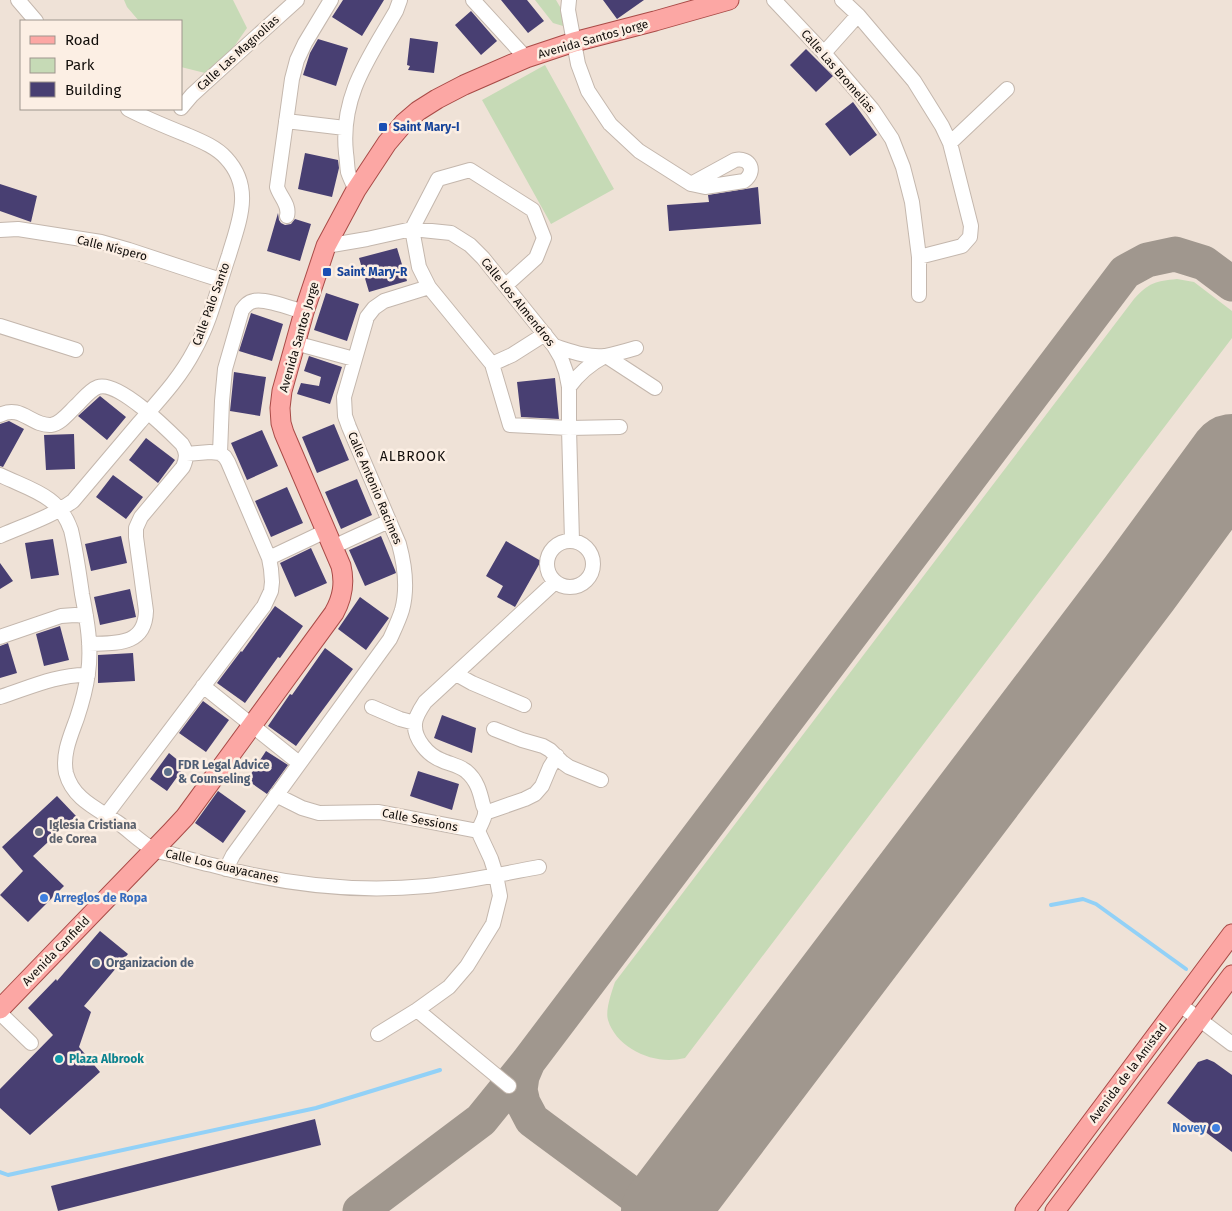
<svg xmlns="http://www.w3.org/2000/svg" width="1232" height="1211" viewBox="0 0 1232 1211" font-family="'Fira Sans',sans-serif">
<rect width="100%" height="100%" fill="#efe2d7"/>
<path fill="#c6dab6" d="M124,0H233L247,28L228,55L205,73L181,67V21H139L127,7Z
M535,0H556L573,29L553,23Z
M545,65L614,189L551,224L482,100Z
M1177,279L1194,282L1232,311V338L685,1058C680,1059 674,1060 669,1060C644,1060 615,1044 608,1020C605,1010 612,991 615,982L1134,299C1148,283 1156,281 1177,279Z"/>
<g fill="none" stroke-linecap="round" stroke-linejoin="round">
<path stroke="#92d1f7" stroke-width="4" d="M1051,905L1083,899L1096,904L1186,969
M0,1172L8,1175L316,1108L440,1070"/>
<path stroke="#a0978e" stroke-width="35" d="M528,1062L522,1076L520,1090L523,1103L532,1120L544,1129L655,1211
M360,1211L481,1120L528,1062L1125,272L1147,260L1175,254L1204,263L1232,284"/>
<path stroke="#a0978e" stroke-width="86" d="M664,1211L1139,584L1232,457"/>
</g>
<path fill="#483f72" d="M343,0H384L362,36L332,17Z
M501,0H527L544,21L528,33Z
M603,0H644L617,19Z
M471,11L497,41L481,55L455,25Z
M410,38L438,42L434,73L408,70L410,66L407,65Z
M318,39L348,48L336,86L303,75L310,53Z
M806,49L833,76L816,92L790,65Z
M853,102L877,135L850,156L825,124Z
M305,153L338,160L339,168L332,197L298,189Z
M0,184L37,196L31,222L0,211Z
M758,187L761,224L669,231L667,205L709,202L708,195Z
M278,213L279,220L281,223L285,225L291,224L295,219L311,224L300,261L267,251Z
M397,248L407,281L369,292L359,258Z
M326,293L359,304L347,341L314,330Z
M251,313L283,324L272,361L239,351Z
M309,356L342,367L330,404L297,394L301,383L319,386L321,377L304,371Z
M234,372L266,377L260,416L230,411Z
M555,378L559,419L521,417L517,382Z
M100,396L126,417L107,440L78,416Z
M9,421L24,429L3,467L0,466V424Z
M334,424L349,460L317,473L302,437Z
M262,430L278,466L247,480L231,443Z
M74,434L75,469L46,470L44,435Z
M146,438L175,460L158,483L129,460Z
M113,475L143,497L126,519L96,497Z
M357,479L372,515L341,529L325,492Z
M287,487L303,523L271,537L255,501Z
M121,536L127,563L91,571L85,544Z
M381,536L395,570L396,573L365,586L349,550Z
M53,539L59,575L31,579L25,543Z
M506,541L541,561L515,607L497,597L503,586L486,576Z
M311,548L327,583L295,597L280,563Z
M0,563L13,581L0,589Z
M130,589L136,617L100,625L94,597Z
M360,597L389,618L366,650L338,629Z
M275,606L303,626L280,658L278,657L245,703L217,683L241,651L242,652Z
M60,626L69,660L44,666L36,634Z
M8,643L17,673L0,678V646Z
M325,648L353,669L296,746L268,726L290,694L292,695Z
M133,653L135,681L98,683V655Z
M203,701L229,720L206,752L179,733Z
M442,715L476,728L472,753L434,738Z
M266,751L288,765L267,794L247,780Z
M169,753L185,766L167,791L150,779Z
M418,771L459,784L452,810L410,796Z
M218,791L246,811L223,843L195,823Z
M57,796L76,816L33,856L64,886L28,922L0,895L23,871L2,847Z
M100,931L128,954L84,1006L91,1012L79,1047L100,1072L30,1135L0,1108V1089L53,1035L28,1008L56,979L57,981Z
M1207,1059L1214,1062L1232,1075V1152L1167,1103L1198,1062Z
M315,1119L321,1145L58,1211L51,1186Z"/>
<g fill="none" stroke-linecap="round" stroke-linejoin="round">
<defs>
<path id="minor" d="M18,0L36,21
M473,0L526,58
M569,0L568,10L578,64L588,91L610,124L639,151L691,184L705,187L744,181C757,171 750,157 735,160L691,184
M774,0L824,53L872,109L892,139L903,167L912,202L919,257V295
M842,0L858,15L914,81L942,126L950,143L971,226L970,237L962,246L919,257
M824,53L858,15
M181,108L192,95L204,84L297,0
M286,121L345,128
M950,143L1007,89
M356,190C353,184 350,178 348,172C347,166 347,159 346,153C340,96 369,58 396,11L400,0
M287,216C290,205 280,197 277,187L292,79L297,60L305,43L331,0
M0,230L18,229L101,242L129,250L202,274L221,280
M326,246L367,239L412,229L451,233L470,245L483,258L554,346L561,358L566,372L569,387V428L572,541
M506,285L536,258L544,238L533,210L470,170L438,179L412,229L419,267L429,287L492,364L510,425L569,428L620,427
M0,326L76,350
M295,343L354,359
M554,346C570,351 588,358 605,356C615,354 626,351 636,348
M606,356L655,388
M492,364L512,355L545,334
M569,387C579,373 590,364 605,356
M0,415C21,404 31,426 51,425C61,424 70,411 78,404C84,398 90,390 98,387C118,380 168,430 182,444C187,452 187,458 183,467L141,517L136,528V537L146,611C145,646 116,643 89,644
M186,454L210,452L220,453
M0,475C31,490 59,495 71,530C76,551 79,573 82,594C87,620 92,647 88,673C86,688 82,703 77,718C71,735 62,754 66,773C73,799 96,808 117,822C129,830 140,842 153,849C158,852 165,853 171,854C185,858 198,862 212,865C281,884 355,893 427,886C464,882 502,874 539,867
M0,536C25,525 51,517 73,501C95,475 117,449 139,423C159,400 180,378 194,351C211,321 218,287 229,255C239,221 254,188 226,158C216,147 201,141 187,135C167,127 147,119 128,109
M547 564a23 23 0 1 1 46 0a23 23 0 1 1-46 0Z
M333,547L389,521
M269,558L326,531
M0,637L61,616L75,615L86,616
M456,674L472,683L524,705
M203,686L299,763
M0,697C28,688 58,674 88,675
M372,707L400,719L415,723
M494,729L522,740L543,746L550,750L562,762L569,767L601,780
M276,795L302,808L319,813L379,812L478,831
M485,813L525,799L535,794L542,786L550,767L557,756
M106,815L264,606L271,591L272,582L271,569L269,558L228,462L225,457L220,453L222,401L225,369L242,310C245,306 248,302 254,301C265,298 293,309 304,312
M226,869L233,855L390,639C394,630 399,620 402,610C408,588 405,566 399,544L349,427L345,416L344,397L367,317L374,308L384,301L429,287
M1179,1004L1232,1044
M417,1010L509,1086
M0,1013L31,1043
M378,1034L417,1010L449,987L467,966L493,924L500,896L496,875L491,859L478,831C480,826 485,818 485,813C486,810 484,808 483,805C480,792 477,780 466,771C458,765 449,764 441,760C428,755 414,739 415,724C415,717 421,708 425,702L555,582"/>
<path id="major" d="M0,1009L171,832L185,817L334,613C343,597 345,583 341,566L284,433L281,423L280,408L282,391L304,312L326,246L356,190L387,143L404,123L418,111L437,99L464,85L526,58L574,42L655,21L729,0
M1025,1211L1232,934
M1055,1211L1232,975"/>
</defs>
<use href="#minor" stroke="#c4b7ad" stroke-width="16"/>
<use href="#major" stroke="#a94b47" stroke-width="21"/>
<use href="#minor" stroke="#fff" stroke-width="14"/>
<use href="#major" stroke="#fca7a4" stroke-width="19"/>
</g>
<g fill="#1a4fb4" stroke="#fcefe4" stroke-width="2">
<rect x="378" y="122" width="10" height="10" rx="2.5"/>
<rect x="322" y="267" width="10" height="10" rx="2.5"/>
</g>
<g fill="#5c6f8a" stroke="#fcefe4" stroke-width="2">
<circle cx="168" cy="772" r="5"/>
<circle cx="96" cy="963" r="5"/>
</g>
<circle fill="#6b7280" stroke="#fcefe4" stroke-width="2" cx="39" cy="832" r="5"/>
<g fill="#3f7fe0" stroke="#fcefe4" stroke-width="2">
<circle cx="44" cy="898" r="5"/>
<circle cx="1216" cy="1128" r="5"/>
</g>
<circle fill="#0f9aa8" stroke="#fcefe4" stroke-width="2" cx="59" cy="1059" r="5"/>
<g text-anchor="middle" stroke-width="5" stroke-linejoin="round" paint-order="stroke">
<g font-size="12" fill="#120e0b" stroke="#fcefe4">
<text transform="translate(593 39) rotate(-16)" y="4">Avenida Santos Jorge</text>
<text transform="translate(238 53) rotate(-42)" y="4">Calle Las Magnolias</text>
<text transform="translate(838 71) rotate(49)" y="4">Calle Las Bromelias</text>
<text transform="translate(112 248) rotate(14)" y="4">Calle Níspero</text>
<text transform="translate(518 302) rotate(51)" y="4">Calle Los Almendros</text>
<text transform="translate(211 304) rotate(-70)" y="4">Calle Palo Santo</text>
<text transform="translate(299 337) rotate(-74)" y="4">Avenida Santos Jorge</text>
<text transform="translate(375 488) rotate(67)" y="4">Calle Antonio Racimes</text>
<text transform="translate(420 820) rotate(11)" y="4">Calle Sessions</text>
<text transform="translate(222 866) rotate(13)" y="4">Calle Los Guayacanes</text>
<text transform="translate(56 951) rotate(-46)" y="4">Avenida Canfield</text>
<text transform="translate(1128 1073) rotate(-53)" y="4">Avenida de la Amistad</text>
</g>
<g font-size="12" font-weight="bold" fill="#164399" stroke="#fcefe4" text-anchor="start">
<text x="393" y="131">Saint Mary-I</text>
<text x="337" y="276">Saint Mary-R</text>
</g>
<g font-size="12" font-weight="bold" fill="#4e5e75" stroke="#fcefe4" text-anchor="start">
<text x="178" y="769">FDR Legal Advice<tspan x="178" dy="14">&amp; Counseling</tspan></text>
<text x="106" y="967">Organizacion de</text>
</g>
<g font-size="12" font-weight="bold" fill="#5b616d" stroke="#fcefe4" text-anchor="start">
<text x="49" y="829">Iglesia Cristiana<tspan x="49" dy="14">de Corea</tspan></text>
</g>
<g font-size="12" font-weight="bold" fill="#366cbe" stroke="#fcefe4" text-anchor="start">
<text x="54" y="902">Arreglos de Ropa</text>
<text x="1206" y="1132" text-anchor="end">Novey</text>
</g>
<g font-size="12" font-weight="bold" fill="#0d838f" stroke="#fcefe4" text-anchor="start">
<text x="69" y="1063">Plaza Albrook</text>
</g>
<g font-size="14" letter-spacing="1" fill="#120e0b" stroke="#fcefe4">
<text x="413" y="461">ALBROOK</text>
</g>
</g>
<rect x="20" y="20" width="162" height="90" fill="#fcefe4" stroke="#9e958d"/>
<rect x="30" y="36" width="25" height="8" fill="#fca7a4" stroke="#9e958d"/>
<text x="65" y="45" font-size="15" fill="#120e0b">Road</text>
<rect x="30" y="58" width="25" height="15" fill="#c6dab6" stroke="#9e958d"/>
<text x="65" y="70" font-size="15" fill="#120e0b">Park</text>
<rect x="30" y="82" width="25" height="15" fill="#483f72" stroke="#9e958d"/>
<text x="65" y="95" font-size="15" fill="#120e0b">Building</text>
</svg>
